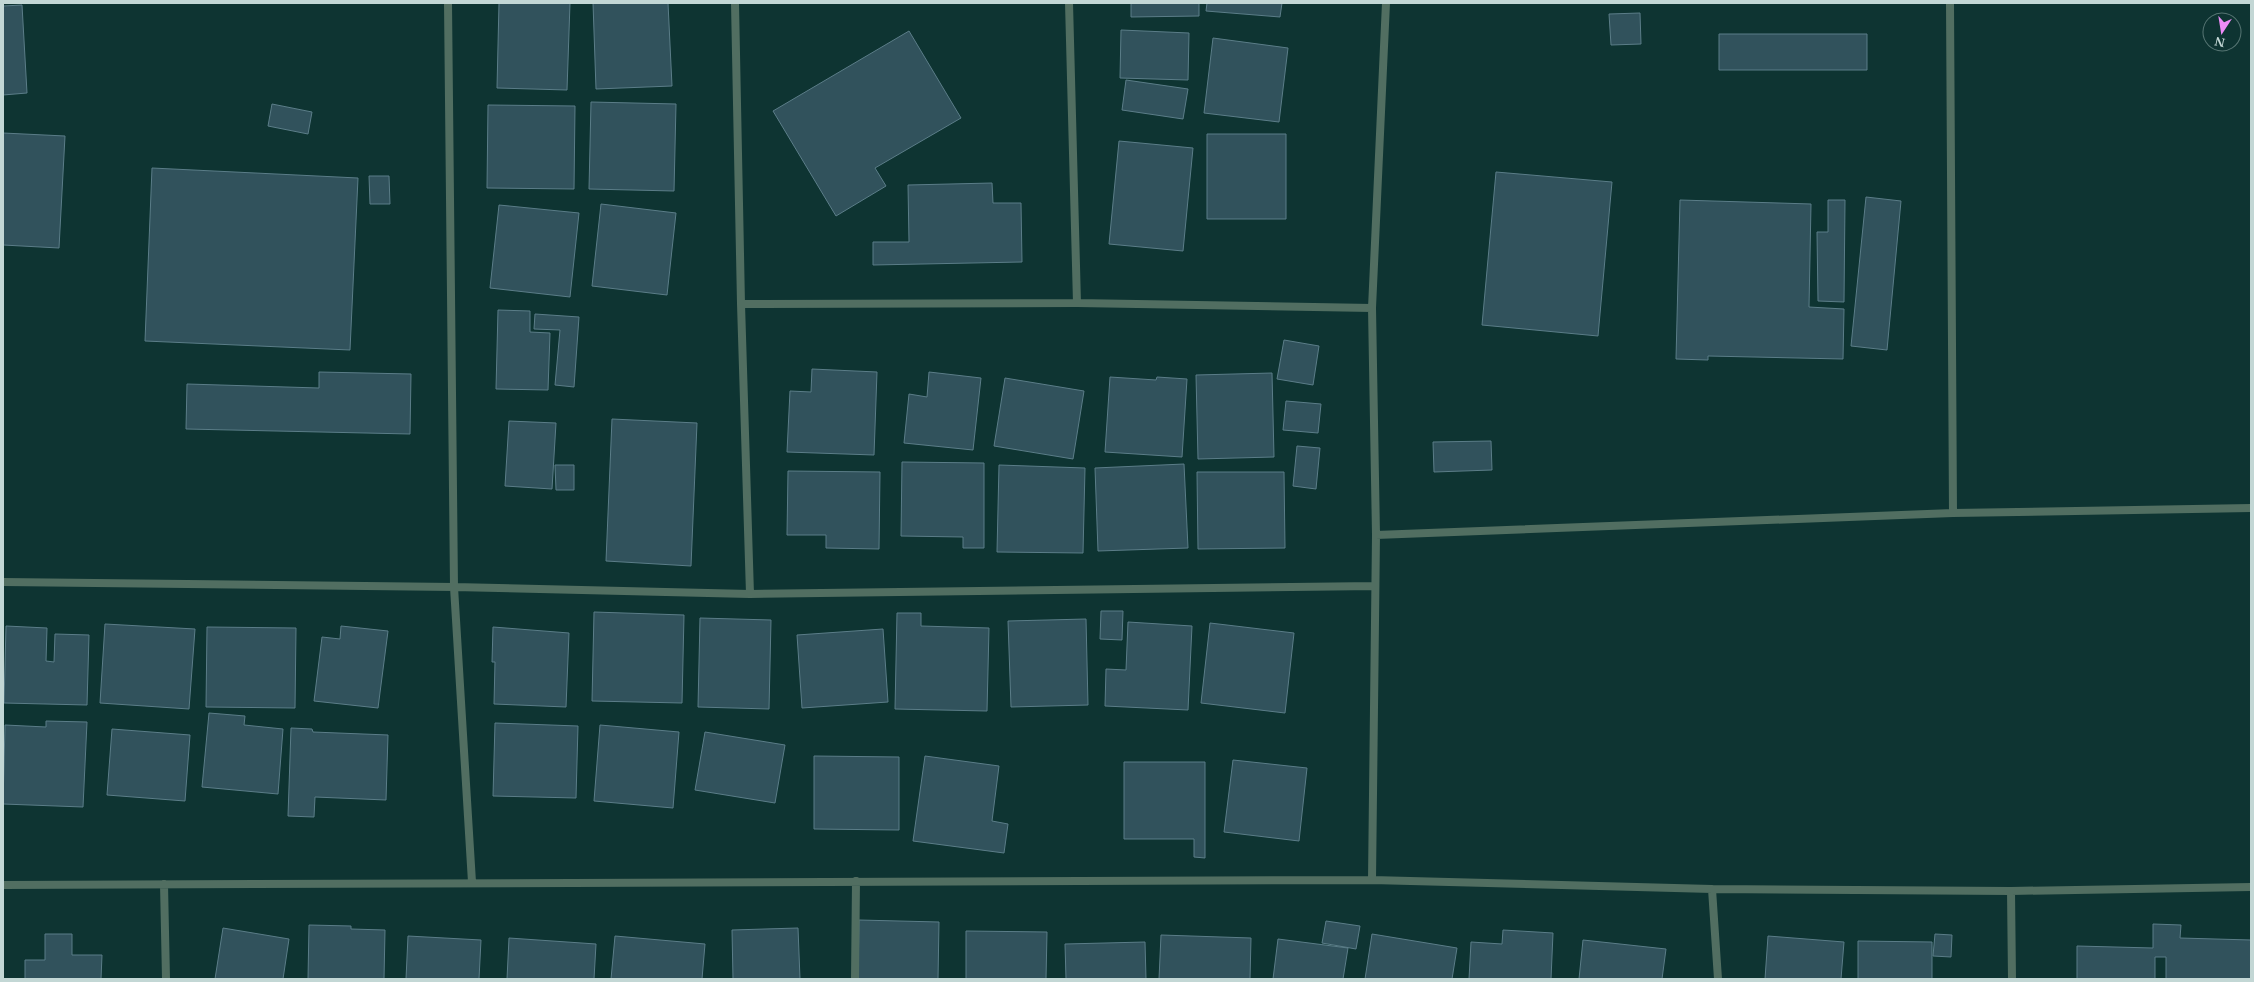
<svg xmlns="http://www.w3.org/2000/svg" width="2254" height="982" viewBox="0 0 2254 982" font-family="'Libre Baskerville',serif">
<rect width="100%" height="100%" fill="#0e3432"/>
<path fill="#31525c" stroke="#5b7d88" d="M499,3H570L567,90L497,88Z
M593,3H668L672,86L596,89Z
M1131,3H1199V16L1131,17Z
M1207,3H1282L1280,17L1206,11Z
M22,5L27,93L3,95V6Z
M1640,13L1641,44L1611,45L1609,14Z
M1121,30L1189,33L1188,80L1120,78Z
M909,31L961,118L875,168L886,186L836,216L773,111Z
M1719,34H1867V70H1719Z
M1213,38L1288,48L1279,122L1204,113Z
M1126,80L1188,89L1183,119L1122,110Z
M591,102L676,104L674,191L589,189Z
M272,104L312,112L308,134L268,126Z
M488,105L575,106L574,189L487,188Z
M3,133L65,136L59,248L3,245Z
M1207,134H1286V219H1207Z
M1119,141L1193,148L1183,251L1109,244Z
M152,168L358,178L350,350L145,341Z
M1496,172L1612,182L1598,336L1482,325Z
M369,176H389L390,204H370Z
M992,183L993,203H1021L1022,262L873,265V242H909L908,185Z
M1866,197L1901,201L1887,350L1851,346Z
M1680,200L1811,204L1809,307L1844,309L1843,359L1708,356V360L1676,359Z
M1828,200H1845L1844,302L1818,301L1817,232H1828Z
M601,204L676,213L667,295L592,286Z
M499,205L579,213L570,297L490,288Z
M498,310L530,311V332L550,333L548,390L496,389Z
M535,314L579,317L574,387L555,385L560,330L534,329Z
M1284,340L1319,346L1313,385L1277,379Z
M812,369L877,372L874,455L787,452L790,391L811,392Z
M319,372L411,374L410,434L186,429L187,384L319,388Z
M929,372L981,378L973,450L904,443L909,394L927,397Z
M1272,373L1274,457L1198,459L1196,375Z
M1110,377L1156,380L1157,377L1187,379L1182,457L1105,452Z
M1005,378L1084,391L1073,459L994,446Z
M1286,401L1321,404L1318,433L1283,430Z
M612,419L697,423L691,566L606,561Z
M509,421L556,423L552,489L505,486Z
M1491,441L1492,470L1434,472L1433,442Z
M1297,446L1320,448L1316,489L1293,486Z
M902,462L984,463V548H963V537L901,536Z
M1184,464L1188,548L1098,551L1095,468Z
M555,465H574V490H556Z
M999,465L1085,468L1083,553L997,552Z
M788,471L880,472L879,549L826,548V535H787Z
M1197,472H1284L1285,548L1198,549Z
M1101,611H1123L1122,640L1100,639Z
M594,612L684,615L682,703L592,701Z
M897,613H921V626L989,628L987,711L895,709Z
M700,618L771,620L769,709L698,707Z
M1086,619L1088,705L1011,707L1008,621Z
M1128,622L1192,626L1188,710L1105,706L1106,669L1126,670Z
M1210,623L1294,633L1285,713L1201,703Z
M105,624L195,629L189,709L100,703Z
M6,626L47,628L46,661L54,662L55,634L89,635L87,705L4,703Z
M341,626L388,631L378,708L314,701L322,637L340,639Z
M207,627L296,628L295,708L206,707Z
M493,627L569,633L566,707L494,704L495,662H492Z
M883,629L888,702L802,708L797,635Z
M209,713L245,716L244,725L283,729L278,794L202,787Z
M46,721L87,722L83,807L3,804L5,725L46,727Z
M495,723L578,726L576,798L493,796Z
M600,725L679,732L673,808L594,801Z
M291,728L312,729L313,732L388,735L386,800L315,797L314,817L288,816Z
M112,729L190,735L185,801L107,795Z
M705,732L785,745L775,803L695,790Z
M814,756L899,757V830L814,829Z
M925,756L999,766L992,821L1008,824L1004,853L913,841Z
M1233,760L1307,768L1299,841L1224,832Z
M1124,762H1205V858L1194,857V839H1124Z
M859,920L939,922L938,979H858Z
M1326,921L1360,926L1356,949L1322,943Z
M2153,924L2181,925L2180,938L2251,940V979H2166V957H2155V979H2077V946L2153,948Z
M309,925L351,926V929L385,930L384,979H308Z
M223,928L289,939L283,979H215Z
M798,928L800,979H733L732,930Z
M1503,930L1553,933L1551,979H1469L1471,942L1502,944Z
M966,931L1047,932L1046,979H966Z
M45,934H72V955H102L101,979H25V960H45Z
M1372,934L1457,948L1452,979H1365Z
M1935,934L1952,935L1951,957L1933,956Z
M1161,935L1251,938L1250,979H1159Z
M408,936L481,940L479,979H406Z
M615,936L705,944L702,979H611Z
M1768,936L1844,942L1841,979H1765Z
M509,938L596,944L594,979H507Z
M1278,939L1348,948L1343,979H1273Z
M1583,940L1666,949L1662,979H1579Z
M1858,941L1932,942V979H1858Z
M1145,942L1146,979H1066L1065,944Z"/>
<g fill="none" stroke-linecap="round" stroke-linejoin="round">
<path stroke="#516e61" stroke-width="8" d="M448,3L454,587L472,882
M735,3L741,304L750,594
M1069,3L1077,303
M1950,3L1953,513
M741,304L1077,303L1372,308
M1376,535L1953,513L2251,508
M3,582L454,587L750,594L1375,586
M1372,880L1376,535L1372,308L1386,3
M164,884L166,979
M3,885L1372,880L1712,889L2011,891L2251,887
M1712,889L1718,979
M2011,891L2012,979
M855,979L856,881"/>
</g>
<rect width="2254" height="982" fill="none" stroke="#c3d7d5" stroke-width="8"/>
<g transform="translate(2222 32) rotate(192)"><circle r="19" fill="#0e3432" stroke="#567573"/>
<path d="M0-3L7 15L0 10L-7 15Z" fill="#ee8bf8"/>
<text y="-6" font-size="11" font-weight="bold" text-anchor="middle" fill="#c3d7d5">N</text>
</g>
</svg>
